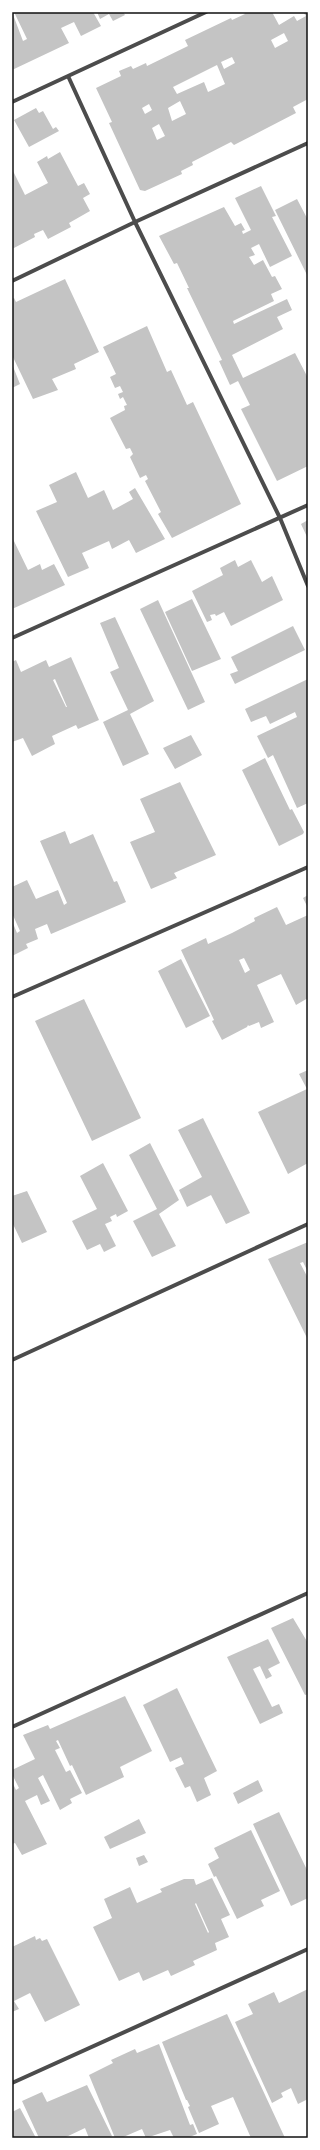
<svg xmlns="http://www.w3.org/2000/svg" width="320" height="2150" viewBox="0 0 320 2150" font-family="'Fira Sans Condensed',sans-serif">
<rect width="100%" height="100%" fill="#fff"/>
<path fill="#c4c4c4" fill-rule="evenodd" d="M12,12L23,41L27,39L14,12H93L101,26L81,36L74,22L61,28L69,43L12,70Z
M97,12H123L125,15L113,21L109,14L100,19Z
M243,12H272L279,25L294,16L297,21L306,16L303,12H308V99L293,107L296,113L234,145L231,142L192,162L193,165L181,171L182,174L145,191L140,190L109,123L112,122L96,88L121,76L119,71L131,66L133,69L146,63L147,66L188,46L185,40L231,18L232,20L245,14ZM284,33L288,41L275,48L271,40ZM232,57L235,63L224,69L221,62ZM217,65L225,84L208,92L204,82L177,94L173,87ZM180,101L186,114L172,121L168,108ZM149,104L152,110L145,114L142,108ZM159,124L165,136L157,140L152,128Z
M36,108L39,113L43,111L53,129L56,127L59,131L29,147L14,120Z
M60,152L78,186L84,183L90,194L83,198L90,211L69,223L71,227L48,239L43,230L34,234L35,237L12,249V169L25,195L48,183L37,162L47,156L48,159Z
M261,186L276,216L272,217L292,256L270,267L259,244L251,248L255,255L249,257L254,265L263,260L272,277L275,276L282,289L271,294L274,301L233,321L234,324L287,299L292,310L277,317L283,329L232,355L243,378L295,353L308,378V466L277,481L241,409L250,405L238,381L230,385L219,361L222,360L187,288H189L177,263L174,264L159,236L224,207L235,226L241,223L245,230L242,231L243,234L251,230L235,198Z
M297,199L308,220V277L275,210Z
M65,279L99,352L74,364L76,369L52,379L58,390L33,399L12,355V299L14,298L16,302Z
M147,326L167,372L171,370L187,405L193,402L241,504L172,538L158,514L161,512L145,481L148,479L146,475L140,478L130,457L133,454L130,448L126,449L110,418L125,410L124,406L127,405L123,397L120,399L118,394L123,392L120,386L115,388L110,377L116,374L103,347Z
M12,364L20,384L12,388Z
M76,472L88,498L104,490L113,510L133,499L129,492L135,488L165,539L136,553L129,540L112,549L109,541L82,553L89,568L68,577L36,511L57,502L49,485Z
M308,520V539L301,524Z
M12,537L28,570L40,564L42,570L54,564L65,585L12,609Z
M235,560L238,567L251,560L262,582L272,576L283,600L231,626L224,612L216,616L215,614L210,615L212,620L207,622L192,591L223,575L220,568Z
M192,599L221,659L192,671L165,612Z
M158,600L205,702L188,710L140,609Z
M115,617L154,701L130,714L149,754L123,766L103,722L128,710L110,672L119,668L100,623Z
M293,626L305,650L235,684L230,674L238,671L231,657Z
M71,657L99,720L78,729L76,725L52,736L55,744L32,756L23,738L12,742V662L16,660L21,672L46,660L49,667ZM55,679L67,707H66L53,680Z
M308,679V803L297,808L273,755L268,758L257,736L297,717L295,712L270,724L266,716L251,722L245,709Z
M191,735L202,755L175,769L163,748Z
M265,758L290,810L292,809L304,832L303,834L279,846L242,770Z
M180,782L216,855L174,873L177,878L151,889L130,842L155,832L140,799Z
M65,831L70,844L93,834L114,882L117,881L126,902L51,934L47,924L35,929L38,939L26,944L28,948L12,956V921L17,933L20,931L12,913V887L27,880L36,899L58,890L64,905L67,903L40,841Z
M308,895V908L303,898Z
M277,907L286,925L308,915V998L296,1005L281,974L257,985L274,1022L261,1028L259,1022L249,1026L248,1025L247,1027L222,1040L212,1021L214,1020L181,950L206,938L208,944L232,933L255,921L254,918ZM244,958L250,970L245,973L239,960Z
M181,959L210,1016L186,1028L158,971Z
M84,999L141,1118L92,1141L35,1021Z
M308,1070V1163L288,1174L258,1112L307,1089L299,1074Z
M203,1118L250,1213L226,1224L211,1195L187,1207L179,1190L202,1177L178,1130Z
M150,1143L179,1200L159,1214L176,1246L152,1257L133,1221L157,1209L129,1155Z
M103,1163L128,1211L117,1217L116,1214L110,1217L112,1221L105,1224L116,1246L104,1252L100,1244L87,1250L72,1221L97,1209L80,1176Z
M27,1191L47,1232L22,1243L12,1222V1196Z
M308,1242V1272L303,1262L300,1263L308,1278V1340L268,1259Z
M293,1618L308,1643V1694L305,1695L271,1628Z
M268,1639L280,1663L268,1669L272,1676L266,1679L260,1666L253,1669L272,1707L279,1704L283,1713L260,1724L227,1657Z
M177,1688L217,1771L204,1778L211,1795L197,1802L190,1786L185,1788L175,1768L184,1764L181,1757L170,1762L143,1705Z
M125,1696L152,1751L120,1767L124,1777L86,1795L72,1765L70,1766L58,1740L56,1741L60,1748L55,1750L66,1772L70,1770L82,1793L70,1799L72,1803L60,1810L43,1775L38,1778L50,1801L41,1805L37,1795L25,1801L47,1844L22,1855L15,1843L12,1844V1782L16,1790L19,1788L12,1774V1770L35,1759L23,1735L48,1725L50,1729Z
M258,1780L263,1791L238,1804L233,1793Z
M279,1812L308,1872V1898L291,1906L253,1824Z
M139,1819L146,1833L110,1849L104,1837Z
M251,1830L280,1891L261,1900L264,1906L237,1919L216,1876L214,1877L208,1864L219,1858L214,1848Z
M144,1855L148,1862L139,1866L136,1858Z
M212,1878L230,1915L221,1919L229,1937L215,1943L217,1950L193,1961L195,1965L171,1976L168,1970L143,1981L139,1972L119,1981L93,1927L112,1918L104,1899L130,1887L137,1903L162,1892L160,1889L184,1879H194L196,1885ZM196,1903L209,1932L208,1933L195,1904Z
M35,1936L36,1940L40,1938L42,1941L47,1939L80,2005L45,2022L30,1993L14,2001L19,2009L12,2012V1947Z
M308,1989V2099L298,2104L291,2088L281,2093L283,2097L272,2103L235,2022L253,2014L248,2004L274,1992L279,2003Z
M227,2014L259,2082L285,2138H251L233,2097L211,2106L219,2124L199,2133L188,2107L190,2106L187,2100H186L162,2042Z
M159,2044L190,2125L193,2124L197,2134L187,2138H174L170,2130L146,2138L142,2129L121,2138H115L89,2075L113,2063L111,2060L135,2049L137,2053Z
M87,2085L112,2136L107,2138H89L85,2128L64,2138H39L22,2101L42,2092L47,2102Z
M20,2108L36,2138H14L12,2135V2112Z"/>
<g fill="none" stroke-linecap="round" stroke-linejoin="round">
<path stroke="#4c4c4c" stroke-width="4" d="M68,76L135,222L280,518L308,586
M12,102L206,12
M12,281L135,222L308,143
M12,638L308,505
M12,997L308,867
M12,1360L308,1224
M12,1727L308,1593
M12,2083L308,1949"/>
</g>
<rect width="320" height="2150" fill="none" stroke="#ffffff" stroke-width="26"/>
<rect x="13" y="13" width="294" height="2124" fill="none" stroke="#111" stroke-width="1.5"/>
</svg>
